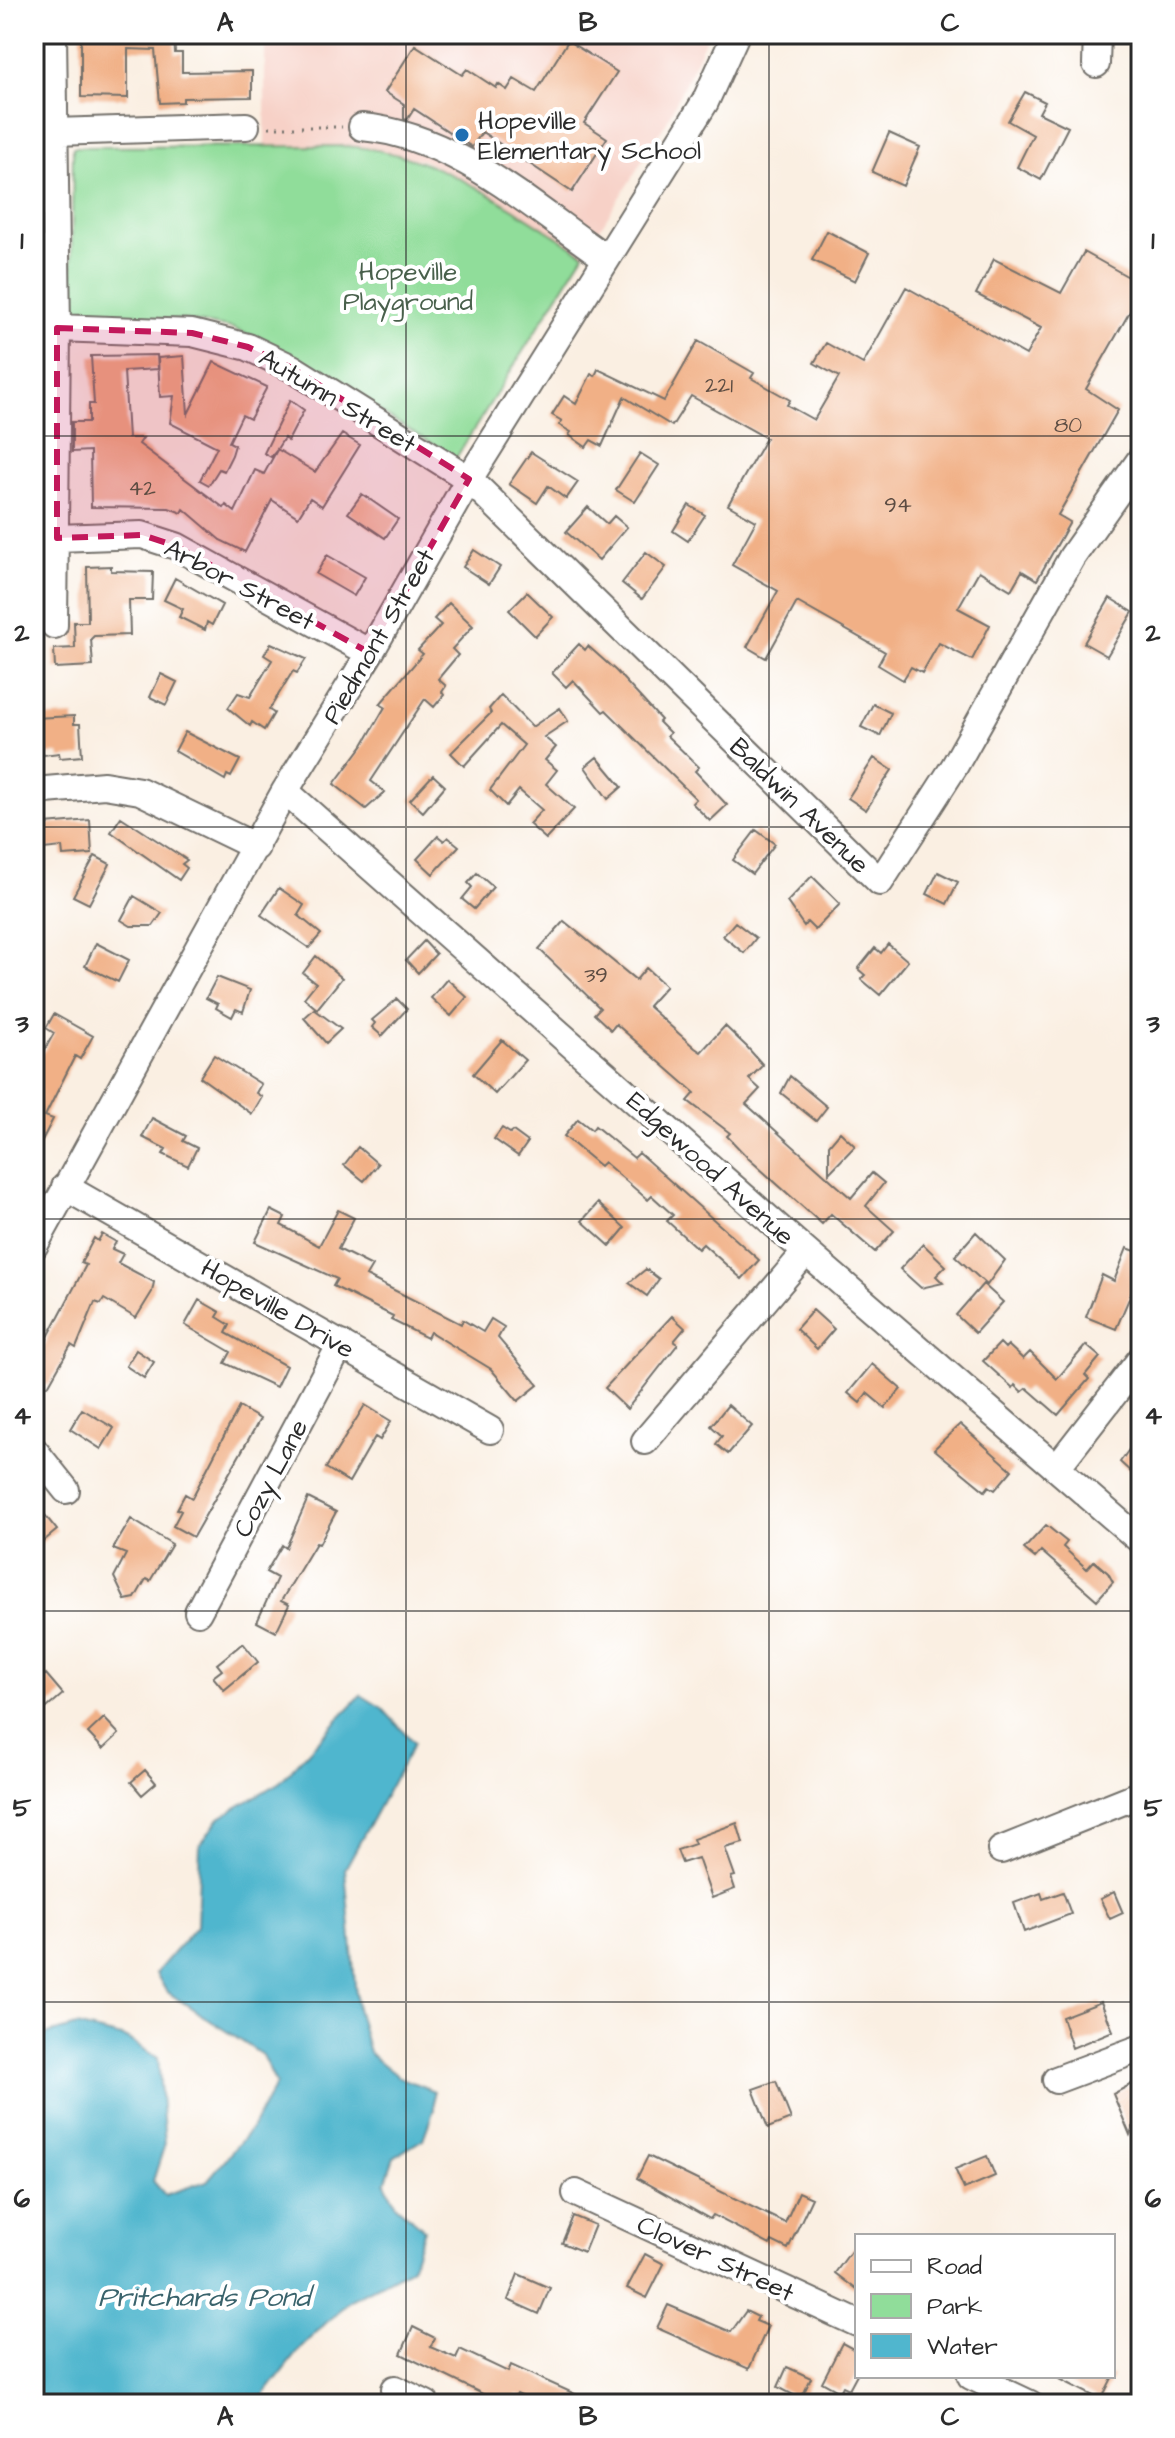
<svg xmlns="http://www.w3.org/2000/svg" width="1175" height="2438" viewBox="0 0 1175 2438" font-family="'Architects Daughter',sans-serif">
<rect width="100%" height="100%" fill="#fff"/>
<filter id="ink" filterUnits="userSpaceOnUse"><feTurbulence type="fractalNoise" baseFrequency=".0125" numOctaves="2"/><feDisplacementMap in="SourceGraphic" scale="16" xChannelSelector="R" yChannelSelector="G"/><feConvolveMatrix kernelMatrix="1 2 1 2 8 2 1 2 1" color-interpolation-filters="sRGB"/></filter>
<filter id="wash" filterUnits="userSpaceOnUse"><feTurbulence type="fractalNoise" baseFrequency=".006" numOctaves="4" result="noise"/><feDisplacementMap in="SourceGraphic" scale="32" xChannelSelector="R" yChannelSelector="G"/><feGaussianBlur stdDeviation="1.8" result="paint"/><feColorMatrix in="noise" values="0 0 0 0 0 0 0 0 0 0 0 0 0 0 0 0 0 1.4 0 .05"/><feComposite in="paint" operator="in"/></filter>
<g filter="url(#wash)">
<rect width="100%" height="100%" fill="#faefe2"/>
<path fill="#f7d1c7" d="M265,34H708L666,123L584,254L477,187L423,160L365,147H265Z"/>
<path fill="#90dd9a" stroke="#5e8462" stroke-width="2" d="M343,146C437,151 507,206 584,254L456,458L266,343L232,328L184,320L71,317L73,147Z"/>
<path fill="#50b6ce" stroke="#3e707c" stroke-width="2" d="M361,1695L382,1708L414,1743L345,1869L357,2008L369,2053L399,2077L434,2091V2109L423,2139L394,2157L385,2183L396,2205L424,2229L411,2268L350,2300L302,2346L257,2404H34V2038L76,2026L126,2038L158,2058L165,2144L153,2181L165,2195L207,2181L251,2129L276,2084L262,2055L166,1991L156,1973L197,1925L200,1845L219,1818L280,1782Z"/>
<g id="blocks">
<path fill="#f1b086" d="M81,34H174L175,53H182V72L252,71V97L183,98V102L160,103L155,50L128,49V98L81,97Z
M568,41L617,72L584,123L607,138L572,192L482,132L472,147L414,109L407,120L404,119V104L385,92L415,45L462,75L467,69L496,88L498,84L507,90L514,79L536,92Z
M1025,92L1045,102L1039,113L1068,127L1041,180L1017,167L1033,135L1008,121Z
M889,133L920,147L903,186L872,172Z
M827,231L869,253L855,281L812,260Z
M1084,252L1141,284V292L1086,389L1118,410L1058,515L1070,522L1037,580L1022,571L1011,590L979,571L958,608L990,625L972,660L939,643L922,673L911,667L903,680L878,665L885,652L797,602L766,658L747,647L778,591L732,565L756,521L728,505L766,438L691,396L672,426L624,397L602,446L591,440L586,447L569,435L571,432L559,425L562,421L552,415L564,396L576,404L591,374L595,376L598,369L664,401L698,341L754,373L751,378L790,400L787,405L814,420L839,377L814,363L826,343L863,364L906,287L1026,355L1041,328L976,294L994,259L1061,293Z
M157,355L158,369L124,371L128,438H143L139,444L224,508L226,505L235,512L255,470L264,474L277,450L271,457L264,453L290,400L304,410L288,441L284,438L277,449L315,472L342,434L360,445L322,506L310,498L298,517L272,500L245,552L220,540L184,509L182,513L169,508L91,507L90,451L72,452V422H89V404H94L91,356Z
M184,356L188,414L214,362L267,387L250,419L242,415L229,442L235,445L232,455L224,471L219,469L209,485L200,480L217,447L170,423L174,396L160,397L158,358Z
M531,452L578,482L566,499L548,486L537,503L509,484Z
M640,453L659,465L635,502L616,490Z
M362,494L398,519L385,538L348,513Z
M689,505L705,515L688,541L673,531Z
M588,507L607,524L614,516L627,527L599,560L566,532Z
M474,550L500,567L489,584L463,567Z
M646,552L666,567L642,599L622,583Z
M327,555L365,577L354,596L316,574Z
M111,566V571L153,572L152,600H129L130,635L94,636L91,639L93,666L55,668L54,649L75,648L74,622H88L87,567Z
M175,578L222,605L212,625L207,622L205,630L179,617L183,609L164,600Z
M527,592L553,617L535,636L509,610Z
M1110,598L1133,612L1107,656L1084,643Z
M449,603L473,626L452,649L458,655L438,679L446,686L442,692L444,695L434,707L425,699L371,781L385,792L366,809L334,784L363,745L385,707L380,704L423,654L418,650L441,625L434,619Z
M271,643L306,659L297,673L293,671L269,710L274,713L264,730L252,722L250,726L228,708L238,693L250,697L272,660L264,655Z
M579,644L585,650L588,646L616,671L661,720L659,722L670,733L667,736L699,767L695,771L727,805L710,821L692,803L696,799L606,710L603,712L573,680L566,687L552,673Z
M161,674L177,682L166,705L150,697Z
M501,695L532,727L560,708L568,721L544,737L556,747L545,760L557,770L546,784L574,809L546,839L529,824L542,810L519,790L506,806L490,790L524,745L501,725L464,766L451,753L491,713L489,709Z
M873,704L891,713L880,736L861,727Z
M74,716V724H80L82,756L60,758L59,753L34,756V718Z
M185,732L240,760L231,777L227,775L225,780L175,751Z
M597,757L622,787L608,799L585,767Z
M874,758L892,770L866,810L848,798Z
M433,775L445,786L423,812L410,800Z
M121,817L187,860L182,864L187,868L179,880L111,832Z
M90,820L92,854L63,856L62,847L34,850V825Z
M756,830L775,844L752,874L733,860Z
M438,836L444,841L448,837L459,846L433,874L417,859Z
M95,856L110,864L89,904L73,896Z
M938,872L958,882L947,904L927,894Z
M477,873L493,887L474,909L462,899L472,887L468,883Z
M812,876L840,904L815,930L807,922L804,926L787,902Z
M279,888L304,905L298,915L321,934L309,948L261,915Z
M134,896L162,913L153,926H131L121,920Z
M564,921L636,980L646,968L666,986L648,1006L695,1048L701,1052L725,1026L747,1047L763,1065L749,1079L760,1089L746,1104L851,1198L872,1173L884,1183L866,1206L894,1231L875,1252L831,1214L822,1224L749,1159L727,1136L730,1133L688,1101L695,1093L616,1024L611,1030L594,1014L600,1008L539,949Z
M735,922L756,938L744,953L723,936Z
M424,941L436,954L418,973L406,960Z
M96,943L129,960L118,982L85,966Z
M888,944L908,961L880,995L861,979L865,975L858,969L875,948L881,953Z
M316,956L342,978L317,1009L304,998L316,983L303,973Z
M217,977L250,990L243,1012L236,1009L232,1017L216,1008L218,1004L206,998Z
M447,979L467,997L451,1016L431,998Z
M397,999L407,1009L382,1036L372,1027L375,1023L372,1020Z
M314,1009L341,1029L326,1043L304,1018Z
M54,1014L93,1036L80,1059L75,1056L45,1116L53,1119L34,1156V1069L54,1033L46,1028Z
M502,1040L525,1060L495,1094L473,1074Z
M214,1055L261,1084L256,1093L262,1097L252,1114L200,1077Z
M790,1076L827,1107L816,1121L781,1093Z
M152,1118L186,1136L183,1141L197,1148L188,1166L163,1154L166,1149L142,1137Z
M578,1119L592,1130L595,1126L634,1158L639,1153L759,1260L742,1279L703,1244L698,1249L667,1221L673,1215L652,1196L648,1200L604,1162L600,1166L564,1136Z
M502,1128L510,1133L513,1131L528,1142L518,1156L494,1139Z
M840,1132L855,1146L829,1173V1145Z
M358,1147L378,1164L364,1181L344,1165Z
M598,1203L625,1228L610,1246L582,1221Z
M271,1210L285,1217L281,1225L319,1246L338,1210L354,1218L338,1249L372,1266L366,1276L461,1324L463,1320L483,1332L491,1319L504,1327L498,1338L538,1385L518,1401L491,1369L430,1332L427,1338L391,1320L393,1316L333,1286L337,1279L255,1242Z
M976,1232L1005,1260L987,1285L955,1256Z
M102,1234L116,1242L112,1249L123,1254L118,1263L154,1282L152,1292L136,1318L104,1299L101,1304L95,1302L76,1348L71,1345L48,1386L34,1378V1346L41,1350L86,1265L81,1263L94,1238L98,1241Z
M923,1244L946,1266L936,1276L943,1283L921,1288L900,1269Z
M1127,1248L1141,1253V1282L1137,1280L1116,1329L1086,1317L1102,1275L1114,1281Z
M646,1269L659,1279L647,1296L629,1283Z
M983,1284L1003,1302L975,1333L956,1315Z
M199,1300L220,1312L217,1317L230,1325L226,1333L286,1366L276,1387L225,1363L231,1352L185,1325Z
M813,1310L834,1329L817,1349L796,1329Z
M672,1316L685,1328L674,1341L678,1344L627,1409L605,1388Z
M1000,1343L1005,1348L1008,1345L1023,1359L1030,1352L1057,1379L1086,1345L1100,1357L1085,1375L1089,1379L1058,1415L1027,1388L1022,1392L1015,1385L1013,1388L983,1361Z
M136,1350L154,1362L144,1378L126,1366Z
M872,1364L901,1389L885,1408L867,1393L860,1403L848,1393Z
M365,1405L391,1421L380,1440L375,1437L349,1482L326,1468Z
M728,1405L752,1426L728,1454L716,1444L722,1436L711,1426Z
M239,1407L260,1419L193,1537L173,1526L181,1511L177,1509L185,1494L192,1498Z
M82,1409L114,1428L101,1449L70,1429Z
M960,1424L1012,1470L995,1490L989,1486L985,1491L934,1449Z
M1141,1433V1469L1138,1466L1132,1473L1120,1462Z
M308,1498L336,1512L319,1544L316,1543L281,1601L289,1605L276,1632L257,1622L277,1578L266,1572L282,1545L286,1548Z
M44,1514L57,1530L34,1549V1523Z
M131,1519L172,1544L150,1581L146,1579L135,1598L125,1600L114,1577L126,1554L113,1549Z
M1046,1525L1067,1542L1063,1547L1087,1569L1094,1561L1108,1573L1113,1582L1097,1600L1041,1551L1035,1558L1024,1549Z
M243,1643L258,1662L224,1690L213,1677L222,1670L217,1664Z
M46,1674L63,1694L34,1719V1684Z
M104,1718L119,1734L103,1749L88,1733Z
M145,1770L156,1783L142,1795L131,1782Z
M737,1823L743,1843L725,1848L735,1876L731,1877L735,1889L712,1898L698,1858L682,1863L677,1850L695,1844L693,1839Z
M1063,1892L1071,1914L1024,1932L1014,1903L1041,1893L1043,1899Z
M1114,1892L1123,1913L1110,1919L1100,1899Z
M1101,2002L1113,2031L1072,2048L1062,2017Z
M1141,2079V2106L1130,2135L1113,2094Z
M776,2081L791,2119L768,2128L753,2089Z
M648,2156L785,2223L799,2192L812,2198L788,2249L772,2241L770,2245L713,2215L710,2219L637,2178Z
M987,2156L995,2176L964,2189L955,2169Z
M573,2216L595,2225L584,2252L562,2243Z
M857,2243V2290L835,2273Z
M645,2254L664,2264L647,2298L627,2288Z
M518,2274L550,2288L539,2314L508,2300Z
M668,2305L731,2332L746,2311L758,2317L756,2321L768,2326L749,2369L657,2328Z
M413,2327L435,2338L430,2347L456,2358L460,2349L508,2372L511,2365L597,2404H540L517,2394L512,2404H503L401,2354Z
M842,2343L857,2351V2374L849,2389L843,2386L840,2392L822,2382Z
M787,2367L811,2378L801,2399L778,2387Z
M1054,2376H1113L1101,2400Z"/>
</g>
</g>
<g filter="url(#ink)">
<use href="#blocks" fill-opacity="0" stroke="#73706b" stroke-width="2"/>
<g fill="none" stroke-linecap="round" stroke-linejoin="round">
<defs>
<path id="minor" d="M53,34L57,328L54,625
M1096,64L1097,34
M362,127C454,135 532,207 606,258
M54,132L246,126
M57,328L192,333L248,347L292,368L469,479L880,882L954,767L1072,557L1141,459
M57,538L142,535L176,546L370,653
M34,791L104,785L140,791L256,847
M285,791L806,1252L1141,1541
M65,1187L490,1430
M34,1246L285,791L370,653L469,479L705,102L736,34
M645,1441L806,1252
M34,1450L66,1490
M1057,1467L1141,1359
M198,1612L341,1344
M1001,1850L1141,1794
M1056,2080L1141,2048
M576,2193L857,2323
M971,2376L1030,2404
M395,2389L426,2404"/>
</defs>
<use href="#minor" stroke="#73706b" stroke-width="30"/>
<path stroke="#73706b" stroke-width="3" stroke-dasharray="2 6" stroke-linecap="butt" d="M269,127H342"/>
<use href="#minor" stroke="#fff" stroke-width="26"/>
</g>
</g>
<path fill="#c2185b" fill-opacity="0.2" stroke="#c2185b" stroke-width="6" stroke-dasharray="16 10" stroke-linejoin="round" d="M57,328L192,333L248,347L292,368L469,479L370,653L176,546L142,535L57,538Z"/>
<path fill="none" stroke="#2b2b2b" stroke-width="2" stroke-opacity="0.55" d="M406,34V2404M769,34V2404M34,436H1141M34,827H1141M34,1219H1141M34,1611H1141M34,2002H1141"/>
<circle fill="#1f6fb2" stroke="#fff" stroke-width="3" cx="462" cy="135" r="8"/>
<g text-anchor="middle" stroke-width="8" stroke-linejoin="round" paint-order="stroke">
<g font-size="22" fill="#5c4c42">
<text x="719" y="392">221</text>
<text x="1068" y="432">80</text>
<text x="142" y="495">42</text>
<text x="898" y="512">94</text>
<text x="596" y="982">39</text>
</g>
<g font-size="26" fill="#2b2b2b" stroke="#fff" text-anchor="start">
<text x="478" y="129">Hopeville<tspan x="478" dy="30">Elementary School</tspan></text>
</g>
<g font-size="26" fill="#49604c" stroke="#fff">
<text x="408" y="280">Hopeville<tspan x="408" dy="30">Playground</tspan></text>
</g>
<g font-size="26" fill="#2b2b2b" stroke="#fff">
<text transform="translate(338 400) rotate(31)" y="9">Autumn Street</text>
<text transform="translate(240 584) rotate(28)" y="9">Arbor Street</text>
<text transform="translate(378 636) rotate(-60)" y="9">Piedmont Street</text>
<text transform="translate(800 805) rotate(44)" y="9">Baldwin Avenue</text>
<text transform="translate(711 1168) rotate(42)" y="9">Edgewood Avenue</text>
<text transform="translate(278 1308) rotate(30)" y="9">Hopeville Drive</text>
<text transform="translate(270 1478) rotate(-62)" y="9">Cozy Lane</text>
<text transform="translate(716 2258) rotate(25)" y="9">Clover Street</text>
</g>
<g font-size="28" font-style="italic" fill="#3a636c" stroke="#fff">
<text x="204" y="2306">Pritchards Pond</text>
</g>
</g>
<rect width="1175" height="2438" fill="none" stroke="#fff" stroke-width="88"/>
<rect x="855" y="2234" width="260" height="144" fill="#ffffff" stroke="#aaaaaa" stroke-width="2"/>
<rect x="871" y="2260" width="40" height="12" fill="#ffffff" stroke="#aaaaaa" stroke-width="2"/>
<text x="927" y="2274" font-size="24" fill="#2b2b2b">Road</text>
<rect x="871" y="2294" width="40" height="24" fill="#90dd9a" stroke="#aaaaaa" stroke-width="2"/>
<text x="927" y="2314" font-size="24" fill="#2b2b2b">Park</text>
<rect x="871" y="2334" width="40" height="24" fill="#50b6ce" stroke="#aaaaaa" stroke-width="2"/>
<text x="927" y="2354" font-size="24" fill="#2b2b2b">Water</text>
<rect x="44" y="44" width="1087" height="2350" fill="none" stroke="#2b2b2b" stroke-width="3"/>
<g font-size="26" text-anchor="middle" font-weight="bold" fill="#2b2b2b">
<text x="225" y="31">A</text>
<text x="588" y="31">B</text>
<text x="950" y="31">C</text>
<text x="22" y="249">1</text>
<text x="1153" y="249">1</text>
<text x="22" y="641">2</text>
<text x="1153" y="641">2</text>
<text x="22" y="1032">3</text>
<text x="1153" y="1032">3</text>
<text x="22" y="1424">4</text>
<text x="1153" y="1424">4</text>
<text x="22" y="1816">5</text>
<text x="1153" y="1816">5</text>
<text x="22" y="2207">6</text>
<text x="1153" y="2207">6</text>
<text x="225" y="2425">A</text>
<text x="588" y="2425">B</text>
<text x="950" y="2425">C</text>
</g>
</svg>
